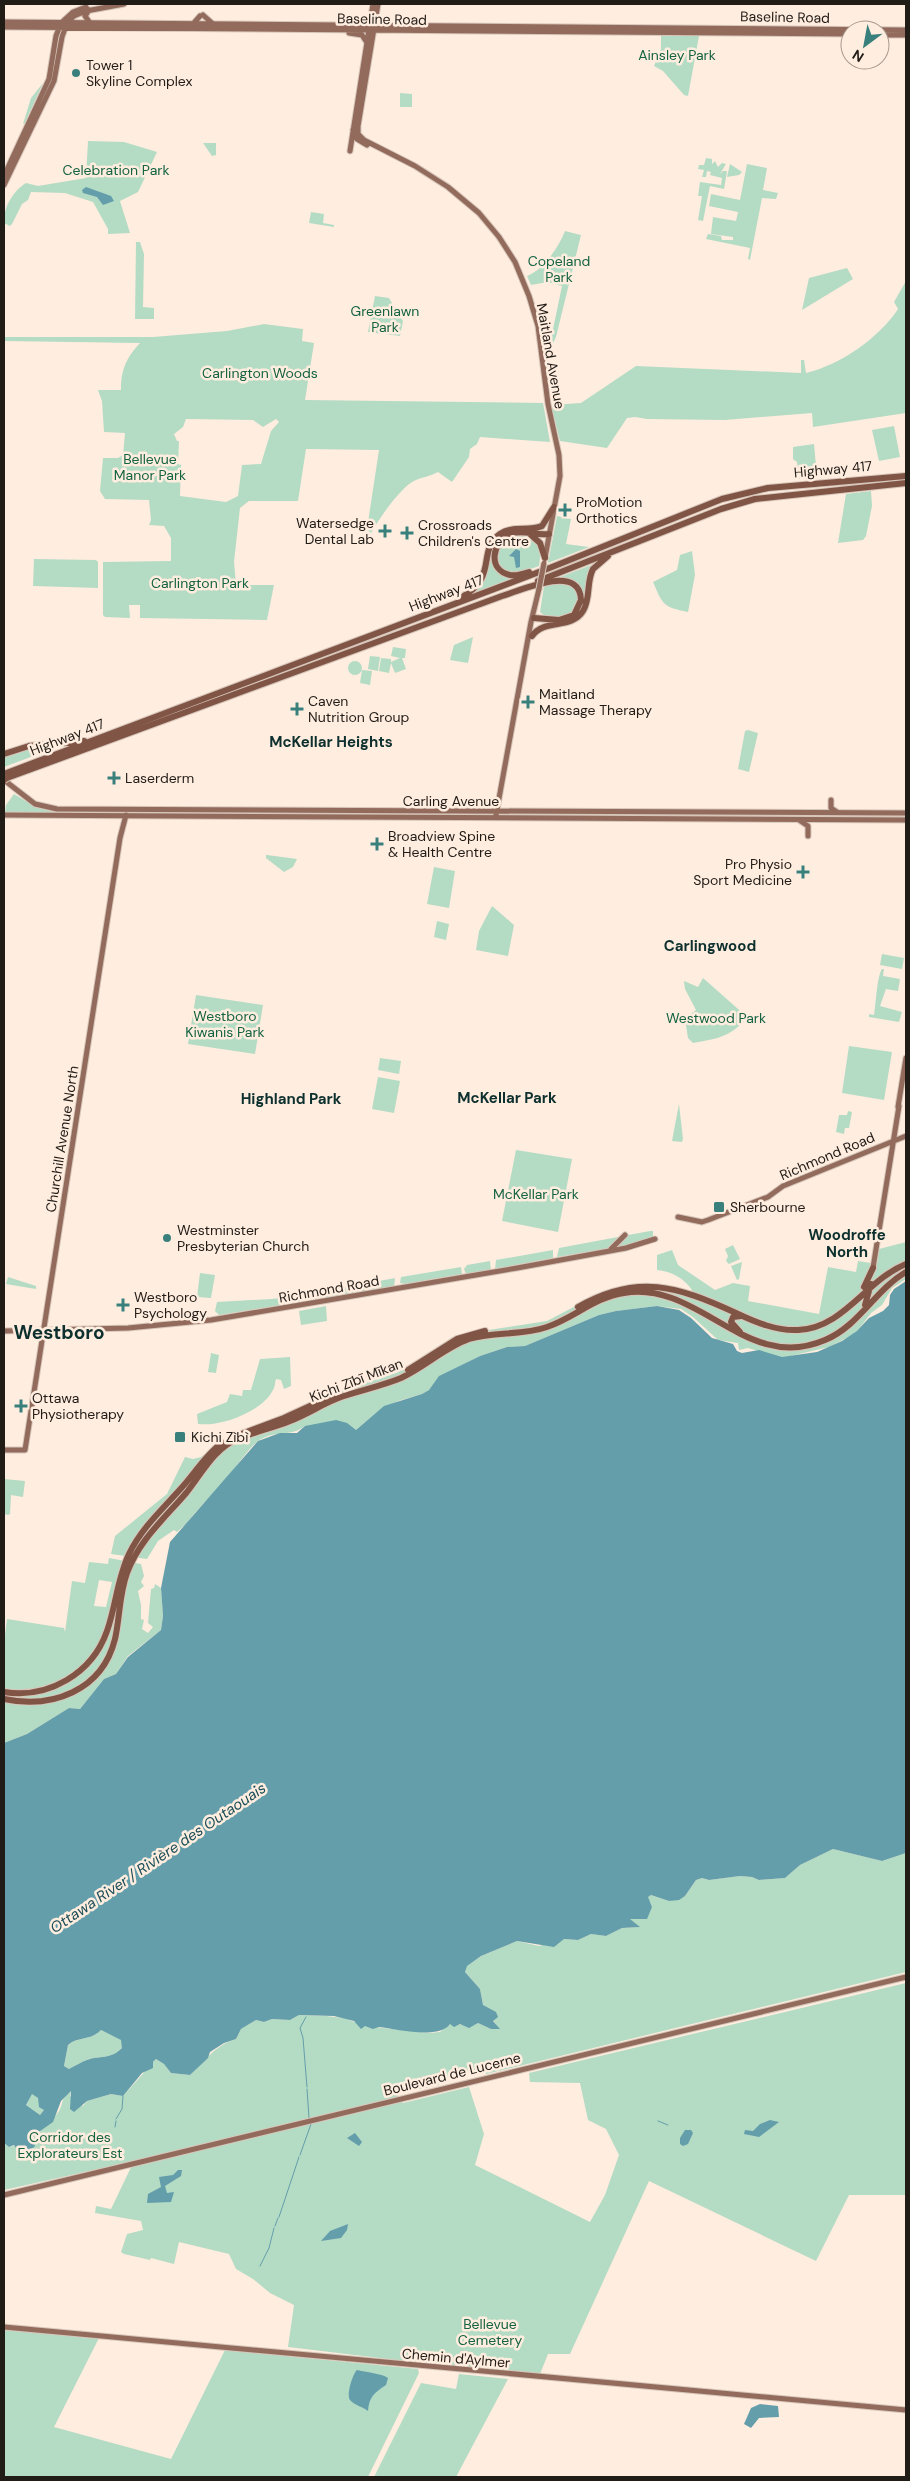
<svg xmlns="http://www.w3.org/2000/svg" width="910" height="2481" viewBox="0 0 910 2481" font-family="'DM Sans',sans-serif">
<rect width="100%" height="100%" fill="#ffeddf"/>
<path fill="#b4dbc4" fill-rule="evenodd" d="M661,35L699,36L688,96L684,95L663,71L654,66L661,49Z
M43,83L25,123L23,124L31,98Z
M400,93L412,94V107H400Z
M88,141L124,142L157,152L138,192L120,201L130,233L108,234V229L93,202L65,193L31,192L28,200L22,204L12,224L10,226L4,223C3,208 13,191 26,183L38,186L86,178Z
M203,143H216V155L212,156Z
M706,158L712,159V164L715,161L718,167L722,163L726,164L720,174L723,171H727L724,189L710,186L703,221L698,220L702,196H698L700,182L721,185L722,178L710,175L711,172L707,171L706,177H702L704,170L698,169L699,165H704Z
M730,164L742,172L739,175L727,177Z
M747,164L767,168L763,190L778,193L776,199L762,198L750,260L748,259L750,248L706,239L708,234L721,236L722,240H733V237L711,234L713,217L736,221L738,212L709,206L711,194L740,200Z
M311,212L324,214L323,223L334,225V227L309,223Z
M565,231L581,235L556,337L548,354L544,344L553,329L562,286L548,282L531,285L527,276C543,270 559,247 565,231Z
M136,242H140L144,254L143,307L154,308V319H135Z
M847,268L853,279L802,310L809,278Z
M906,281V413L813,427L812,413L725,420L647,419L635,417L627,418L607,448L560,441L551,405L581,403L636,366L801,373V360H804L806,373C840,365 879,338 898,309L894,302Z
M375,296L389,298L403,321L400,336L368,332Z
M264,324L303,329L302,341L314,343L305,400L543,403L550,442L480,437L477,444L470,449L469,457L452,482L438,472C431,476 423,477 416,480C401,486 379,519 371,533L367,529L379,450L306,449L298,501H249L240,508L234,562L236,585H274L267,620L140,618V605H129L130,618L105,617L103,615V562L171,561V538L164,526L149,525L151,520L149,500L105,499L100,491L103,458H118L123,455L125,433L104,432L102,401L98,390H121C121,370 126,358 140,343L4,341V337H153L227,331ZM186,419L253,420L263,427L276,419L279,422L271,431L261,464L242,465L238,496L226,502L180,496L181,465L178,464L179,441H177L174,434L183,427Z
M894,426L900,457L879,461L872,430Z
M814,444L817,477L799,479L797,462L793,459V447Z
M842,467L843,473L820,475V469Z
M871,491L872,506L866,536L863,540L838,543L846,494Z
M557,516L571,519L566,544L589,547L548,563Z
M516,535C536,536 543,547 539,566C531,569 521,573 512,572C486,570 498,540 516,535Z
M500,539L496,567L515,577L473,593L483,582L490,552L496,540Z
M692,551L695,575L688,612C663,607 663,605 653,582L677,570L680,555Z
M34,559L96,560L98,562V588L33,586Z
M594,564L590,571L587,594L579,615L554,621L580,610C587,591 576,581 560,577Z
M555,583H568C596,607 557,628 540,612L544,586Z
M473,637L468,663L450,660L454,645Z
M393,647L406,649L405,658H402L406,669L395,673L391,663L389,673L379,671L381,658L391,659V662L400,658L391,656Z
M370,656L380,657L378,671L368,669Z
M348 668a7 7 0 1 1 14 0a7 7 0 1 1-14 0Z
M362,670L372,671L370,685L360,683Z
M748,730L758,733L749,772L738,769L745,731Z
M47,747L52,749L4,767V756L28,748Z
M14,794L34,806L52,811L119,812L5,813L6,805Z
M266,855H267L297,859L293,867L284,872L266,858Z
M434,867L455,871L449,908L427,904Z
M492,906L514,925L508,956L476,950L479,931Z
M437,921L449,924L446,940L434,937Z
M882,954L904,958L902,969L880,965Z
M882,969H884L883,976L900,979L898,991L886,989L880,1006L902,1012L899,1022L869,1017V1014L874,1015C876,1004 877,976 882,969Z
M703,978L746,1016V1019C730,1037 716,1039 693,1043L688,1038L685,1019L696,1010L685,989L684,981L698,987Z
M196,995L263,1005L255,1054L188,1044Z
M849,1046L892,1052L884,1100L842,1093Z
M380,1058L401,1061L399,1074L378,1070Z
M378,1077L400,1081L394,1113L372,1109Z
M679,1104L683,1139L682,1142L672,1141Z
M848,1111L852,1112L849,1128H845L844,1134L836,1132L839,1115H847Z
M516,1150L572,1159L558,1232L502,1221Z
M650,1231H653V1238L635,1244L557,1257L559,1248Z
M906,1242V1279L892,1288L882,1305L871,1313L856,1333L829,1347L782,1358L748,1348L739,1350L738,1343L718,1340L693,1317L681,1309L657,1306L616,1311L599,1315L525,1346L507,1347L480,1356L440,1376L429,1390L422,1394L398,1401L376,1413L356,1430L305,1426C292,1437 273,1430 258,1441C246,1451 238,1465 228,1477C215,1493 199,1506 187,1523L177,1532L174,1530L158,1541L147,1559L111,1554L115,1536L167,1494L185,1457L193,1459L201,1457L211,1449L235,1434L280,1418L332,1394L396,1373L469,1333L547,1321L587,1300L631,1284H662L691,1292L692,1290C685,1279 671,1271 657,1270V1255L672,1250L678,1265L715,1290L733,1283L750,1286L748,1301L819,1314L828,1267L856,1272L858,1261L877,1264L879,1249Z
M733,1245L740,1259L729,1264L726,1261L728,1256L725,1249Z
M553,1250V1258L495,1269L496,1260Z
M490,1261L491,1271L466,1274L464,1269L467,1265Z
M742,1262L739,1279L737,1280L731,1266Z
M461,1267L462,1274L405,1284L400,1283L401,1277Z
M200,1273L215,1275L211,1298L197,1297Z
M8,1277L36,1286V1289L6,1284Z
M395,1278L394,1287L305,1301V1295Z
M301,1295L300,1302L219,1315L215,1311L217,1302L272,1299Z
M326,1306L327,1321L301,1325L299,1311Z
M211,1353L219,1355L216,1373L208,1372Z
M290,1357L291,1386L284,1389L281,1380L276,1379C275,1382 275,1387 273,1390C263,1411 221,1427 198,1424L197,1414L227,1402L230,1394L242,1396L243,1390H251L260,1359Z
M4,1479L25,1481L23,1497L11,1495L10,1514L8,1515L4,1514Z
M109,1558L141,1564L144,1576L141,1582L144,1586L138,1591L141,1605V1619L144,1620L142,1629L148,1633L153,1627L148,1623L151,1589L154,1588L155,1584L161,1588L163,1616L161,1630L128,1656L116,1674L104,1679L80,1709L69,1708L27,1734L4,1743V1643L7,1619L64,1628L65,1632L72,1581L85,1583L89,1562L108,1564ZM99,1580L112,1582L106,1607L94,1606Z
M833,1849L882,1861L906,1853V1972L486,2074L482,2069L438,2080L439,2085L397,2094L403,2103L469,2087L484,2134L475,2165L590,2222L605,2195L619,2155L606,2129L588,2120L580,2083L530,2082L529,2073L906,1983V2195H849L816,2261L649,2181L570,2354H548L540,2374L430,2364L288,2347L294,2305L270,2293L253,2279L236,2269L229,2254L179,2242L174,2264L151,2258L150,2260L124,2254L121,2252L127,2234L143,2230L141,2221L95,2213L96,2206L111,2209L134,2161L4,2190V2143L9,2147L36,2141L33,2136C43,2129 53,2120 59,2111C64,2102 60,2100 71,2091L70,2096L83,2106L87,2101L111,2094L123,2096L156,2059L164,2064L171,2073L190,2075C205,2061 215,2045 236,2039L241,2029L256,2020L264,2022L272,2019L290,2020L299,2015L326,2016L344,2018L365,2026L429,2033L440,2032L450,2024L474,2025L478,2023L491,2029H499L483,2005L480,1989L465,1972L466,1966L481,1956L517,1941L539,1946L564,1939L578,1940L591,1934L606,1936L622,1928L639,1927L629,1919L652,1907L647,1897L651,1895L669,1901L685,1896L696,1880L702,1878L709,1880L740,1876L752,1877L759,1880L785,1878L800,1865Z
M101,2030L122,2040V2048C110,2060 100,2055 87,2060C81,2062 75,2066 69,2069L64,2066L68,2045C78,2036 91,2041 101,2030Z
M32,2093L38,2098L44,2110L40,2115L26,2105Z
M4,2330L99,2338L54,2427L171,2459L225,2350L418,2369L419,2373L368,2477H4Z
M459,2374L508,2379L456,2477H374L421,2383L456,2389Z"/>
<path fill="#649eab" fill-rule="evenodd" d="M86,187L111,196L114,201L103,205L97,197L83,193L82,190Z
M516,549L520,551V567L516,568L514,557L509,556Z
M906,1281V1853L882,1861L833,1849L800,1865L785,1878L759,1880L752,1877L740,1876L709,1880L702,1878L696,1880L685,1896L679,1900L669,1901L651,1895L648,1897L652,1907L647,1919H630L640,1927L622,1928L606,1936L591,1934L578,1940L564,1939L554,1947L517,1941L481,1956L467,1966L465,1972L480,1989L483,2005L496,2012L498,2017L493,2021L500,2029H491L478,2023L469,2028L460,2024L454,2027L450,2024C439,2040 396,2029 379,2027L373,2029L365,2026L361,2029L354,2021L334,2016L299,2015L290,2020L272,2019L264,2022L256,2020L241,2029L236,2039L224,2043L210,2052L208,2058L190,2075L171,2073L164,2064L156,2059L153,2062V2068L142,2073L123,2096L111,2094L87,2101L74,2112L70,2109L71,2091L61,2101L53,2122L33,2136L35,2146L28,2153L19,2152L14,2145L9,2147L4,2143V1743L27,1734L69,1708L80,1709L104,1679L116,1674L128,1657L161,1630L163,1616L161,1588L170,1542L258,1441L280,1433H297L305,1426L336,1420L347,1423L356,1430L384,1406L422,1394L429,1390L439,1376L480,1356L507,1347L525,1346L599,1315L616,1311L657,1306L679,1310L691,1318L712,1338L733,1344L737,1351L742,1353L759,1350L782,1357L817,1352L842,1341L857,1331L869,1318L883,1311L889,1305L890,1295L894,1289ZM101,2030L121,2040L122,2048C110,2060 100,2055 87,2060C81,2062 75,2066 69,2069L64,2066L68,2045C78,2036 91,2041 101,2030ZM32,2094L38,2098L39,2107L44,2110L40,2115L26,2105Z
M770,2120L779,2122L759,2137L744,2134L745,2130L753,2131L760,2124Z
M685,2130H691L693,2133L688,2144L683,2146L680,2144V2138Z
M355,2133L362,2142L359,2146L347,2138Z
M178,2170H182L181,2176L165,2186L167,2193L174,2192L171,2202L147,2203L148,2194L161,2187L159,2177L173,2175Z
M348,2224L347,2230L341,2238L321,2241L330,2231Z
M357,2370C365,2372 383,2374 388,2378L386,2385C374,2393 369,2397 368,2411C363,2407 354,2405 350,2400C346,2395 353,2373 357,2370Z
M760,2404L778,2406L779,2417L759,2418L751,2428L744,2424L751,2408Z"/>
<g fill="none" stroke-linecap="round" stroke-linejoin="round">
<path stroke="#649eab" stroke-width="1" d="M306,2017L300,2028L303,2038L307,2087
M307,2089L309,2118
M116,2119L122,2109L123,2096
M658,2121L668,2125
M115,2127L116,2121
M300,2155L311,2124
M279,2217L299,2157
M275,2226L278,2218
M260,2266L269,2248L274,2228"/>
<defs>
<path id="major" d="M378,4L358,126V134L364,140L415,166L448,187L479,213L499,237L515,262L529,296L538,326L548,404L559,455L560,476L545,558
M89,10L85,16L90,23
M203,15L212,23
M4,22L906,30
M193,24L200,16
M4,27L850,34
M349,33L362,35L366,41
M880,35H906
M353,130L357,139L367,145
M350,151L373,4
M4,176L49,79L56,36L61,23L73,12L86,7
M4,185L54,81L62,37L67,23L74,16L86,11L124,4
M4,780L35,804L57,809L906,813
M831,800V808L837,812
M4,815L906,820
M496,815L531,622L539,589
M799,820L808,826V836
M898,1107L906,1058
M678,1217L702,1222L708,1220L768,1197L783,1186L906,1136
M611,1249L625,1235
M873,1268L899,1106
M4,1331L128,1328L211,1320L517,1268L626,1248L655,1239
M4,1450H25L120,838L126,815
M4,2195L906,1977
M4,2327L906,2410"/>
<path id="highway" d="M530,534L540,543L545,558
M529,572C523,574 516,576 510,575C487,570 492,542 510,534C523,529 536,536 549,534
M538,581L721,509L755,499L906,483
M462,597C499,576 476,552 500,534C513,525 529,532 542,526L554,507
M532,636C545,618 571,630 583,611C591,598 586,582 593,569L608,556
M4,754L29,746L84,741
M4,774L547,569L722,499L768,488L906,476
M4,779L502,596C522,590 580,563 581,600L574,615L559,620L534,618
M864,1287L873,1268
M865,1305L871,1284
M578,1307C637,1273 677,1286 736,1313C755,1322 776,1331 798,1330C844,1328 866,1280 906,1264
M740,1332L731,1322L733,1317L741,1316
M408,1370L457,1339L485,1331
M231,1438L284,1418L332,1396
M4,1692C48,1699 92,1674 107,1631C116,1606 117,1579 129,1554C142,1527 164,1508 184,1485C196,1471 207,1454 222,1443
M4,1699C52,1709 102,1691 115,1639C120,1617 119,1595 127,1573C139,1540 165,1518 187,1492C202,1473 214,1449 237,1439C254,1432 273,1428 290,1421C308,1414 324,1403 341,1397C361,1390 382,1386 401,1378C425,1367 444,1348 469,1339C494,1331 522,1336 547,1327C574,1318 595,1297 624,1293C699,1280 746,1374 825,1340C859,1326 875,1290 906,1272"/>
</defs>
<use href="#major" stroke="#d7c7bb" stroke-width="7"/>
<use href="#highway" stroke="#d7c7bb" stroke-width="8"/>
<use href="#major" stroke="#926b5c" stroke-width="5"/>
<use href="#highway" stroke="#815545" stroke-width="6"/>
<defs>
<path id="major-bridge" d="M539,589L544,563"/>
<path id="highway-bridge" d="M4,780L7,778"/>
</defs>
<use href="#major-bridge" stroke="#d7c7bb" stroke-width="7" stroke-linecap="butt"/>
<use href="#highway-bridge" stroke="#d7c7bb" stroke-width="8" stroke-linecap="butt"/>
<use href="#major-bridge" stroke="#926b5c" stroke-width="5"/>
<use href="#highway-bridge" stroke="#815545" stroke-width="6"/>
</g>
<g fill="#39807c" stroke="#ffeddf" stroke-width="2">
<circle cx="76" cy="73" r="5"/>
<path d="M562.5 502.5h5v5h5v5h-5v5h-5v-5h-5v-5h5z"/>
<path d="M382.5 523.5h5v5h5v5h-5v5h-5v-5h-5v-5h5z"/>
<path d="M404.5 525.5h5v5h5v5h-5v5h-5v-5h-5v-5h5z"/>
<path d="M525.5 694.5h5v5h5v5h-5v5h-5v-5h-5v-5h5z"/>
<path d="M294.5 701.5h5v5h5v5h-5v5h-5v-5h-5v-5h5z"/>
<path d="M111.5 770.5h5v5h5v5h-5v5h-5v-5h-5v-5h5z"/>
<path d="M374.5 836.5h5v5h5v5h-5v5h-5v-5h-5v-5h5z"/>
<path d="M800.5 864.5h5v5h5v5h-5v5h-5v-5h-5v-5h5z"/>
<rect x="713" y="1201" width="12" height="12" rx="2.5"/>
<circle cx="167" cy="1238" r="5"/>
<path d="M120.5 1297.5h5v5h5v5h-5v5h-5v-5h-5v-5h5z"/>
<path d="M18.5 1398.5h5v5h5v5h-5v5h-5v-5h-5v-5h5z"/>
<rect x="174" y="1431" width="12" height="12" rx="2.5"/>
</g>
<g text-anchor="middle" stroke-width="5" stroke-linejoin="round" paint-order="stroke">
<g font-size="14" fill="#221c17" stroke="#ffeddf">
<text transform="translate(785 17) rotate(1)" y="5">Baseline Road</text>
<text transform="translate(382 19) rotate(1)" y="5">Baseline Road</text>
<text transform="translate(551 356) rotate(80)" y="5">Maitland Avenue</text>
<text transform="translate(833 469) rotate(-5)" y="5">Highway 417</text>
<text transform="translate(446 593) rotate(-21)" y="5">Highway 417</text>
<text transform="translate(67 737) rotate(-21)" y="5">Highway 417</text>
<text x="451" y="806">Carling Avenue</text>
<text transform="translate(62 1139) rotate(-81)" y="5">Churchill Avenue North</text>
<text transform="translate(827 1156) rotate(-23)" y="5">Richmond Road</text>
<text transform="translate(329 1289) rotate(-10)" y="5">Richmond Road</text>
<text transform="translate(356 1380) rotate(-21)" y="5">Kichi Zībī Mīkan</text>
<text transform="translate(452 2074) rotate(-14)" y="5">Boulevard de Lucerne</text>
<text transform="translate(456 2358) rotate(5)" y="5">Chemin d'Aylmer</text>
</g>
<g font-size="14" fill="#146341" stroke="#ffeddf">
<text x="677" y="60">Ainsley Park</text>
<text x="116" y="175">Celebration Park</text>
<text x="559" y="266">Copeland<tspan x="559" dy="16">Park</tspan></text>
<text x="385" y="316">Greenlawn<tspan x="385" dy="16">Park</tspan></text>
<text x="260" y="378">Carlington Woods</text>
<text x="150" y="464">Bellevue<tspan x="150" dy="16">Manor Park</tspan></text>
<text x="200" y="588">Carlington Park</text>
<text x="225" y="1021">Westboro<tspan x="225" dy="16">Kiwanis Park</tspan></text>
<text x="716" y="1023">Westwood Park</text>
<text x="536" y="1199">McKellar Park</text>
<text x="70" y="2142">Corridor des<tspan x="70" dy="16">Explorateurs Est</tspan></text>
<text x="490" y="2329">Bellevue<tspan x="490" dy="16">Cemetery</tspan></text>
</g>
<g font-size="14" fill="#221c17" stroke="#ffeddf" text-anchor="start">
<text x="86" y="70">Tower 1<tspan x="86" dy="16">Skyline Complex</tspan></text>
<text x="576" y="507">ProMotion<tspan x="576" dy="16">Orthotics</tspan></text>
<text x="374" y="528" text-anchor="end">Watersedge<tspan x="374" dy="16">Dental Lab</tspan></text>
<text x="418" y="530">Crossroads<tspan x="418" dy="16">Children's Centre</tspan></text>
<text x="539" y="699">Maitland<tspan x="539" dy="16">Massage Therapy</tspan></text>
<text x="308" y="706">Caven<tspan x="308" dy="16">Nutrition Group</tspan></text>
<text x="125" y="783">Laserderm</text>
<text x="388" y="841">Broadview Spine<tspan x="388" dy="16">&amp; Health Centre</tspan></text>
<text x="792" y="869" text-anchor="end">Pro Physio<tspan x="792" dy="16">Sport Medicine</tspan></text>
<text x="730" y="1212">Sherbourne</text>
<text x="177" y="1235">Westminster<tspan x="177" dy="16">Presbyterian Church</tspan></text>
<text x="134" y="1302">Westboro<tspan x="134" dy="16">Psychology</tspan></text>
<text x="32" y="1403">Ottawa<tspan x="32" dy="16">Physiotherapy</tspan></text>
<text x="191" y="1442">Kichi Zìbì</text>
</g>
<g font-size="15" font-weight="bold" fill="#0d302e" stroke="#ffeddf">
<text x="331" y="747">McKellar Heights</text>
<text x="710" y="951">Carlingwood</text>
<text x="507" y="1103">McKellar Park</text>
<text x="291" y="1104">Highland Park</text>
<text x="847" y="1240">Woodroffe<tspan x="847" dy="17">North</tspan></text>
</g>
<g font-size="15" font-style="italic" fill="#194d57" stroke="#ffeddf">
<text transform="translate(158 1858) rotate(-34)" y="5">Ottawa River / Rivière des Outaouais</text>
</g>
<g font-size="19" font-weight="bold" fill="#0d302e" stroke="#ffeddf">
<text x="59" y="1339">Westboro</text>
</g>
</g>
<rect width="910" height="2481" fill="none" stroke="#221c17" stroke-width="10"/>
<g transform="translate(865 45) rotate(212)"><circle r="24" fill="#ffeddf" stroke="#a7998f"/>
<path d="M0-4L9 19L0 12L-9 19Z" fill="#39807c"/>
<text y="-8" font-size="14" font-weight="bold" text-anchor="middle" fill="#221c17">N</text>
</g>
</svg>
